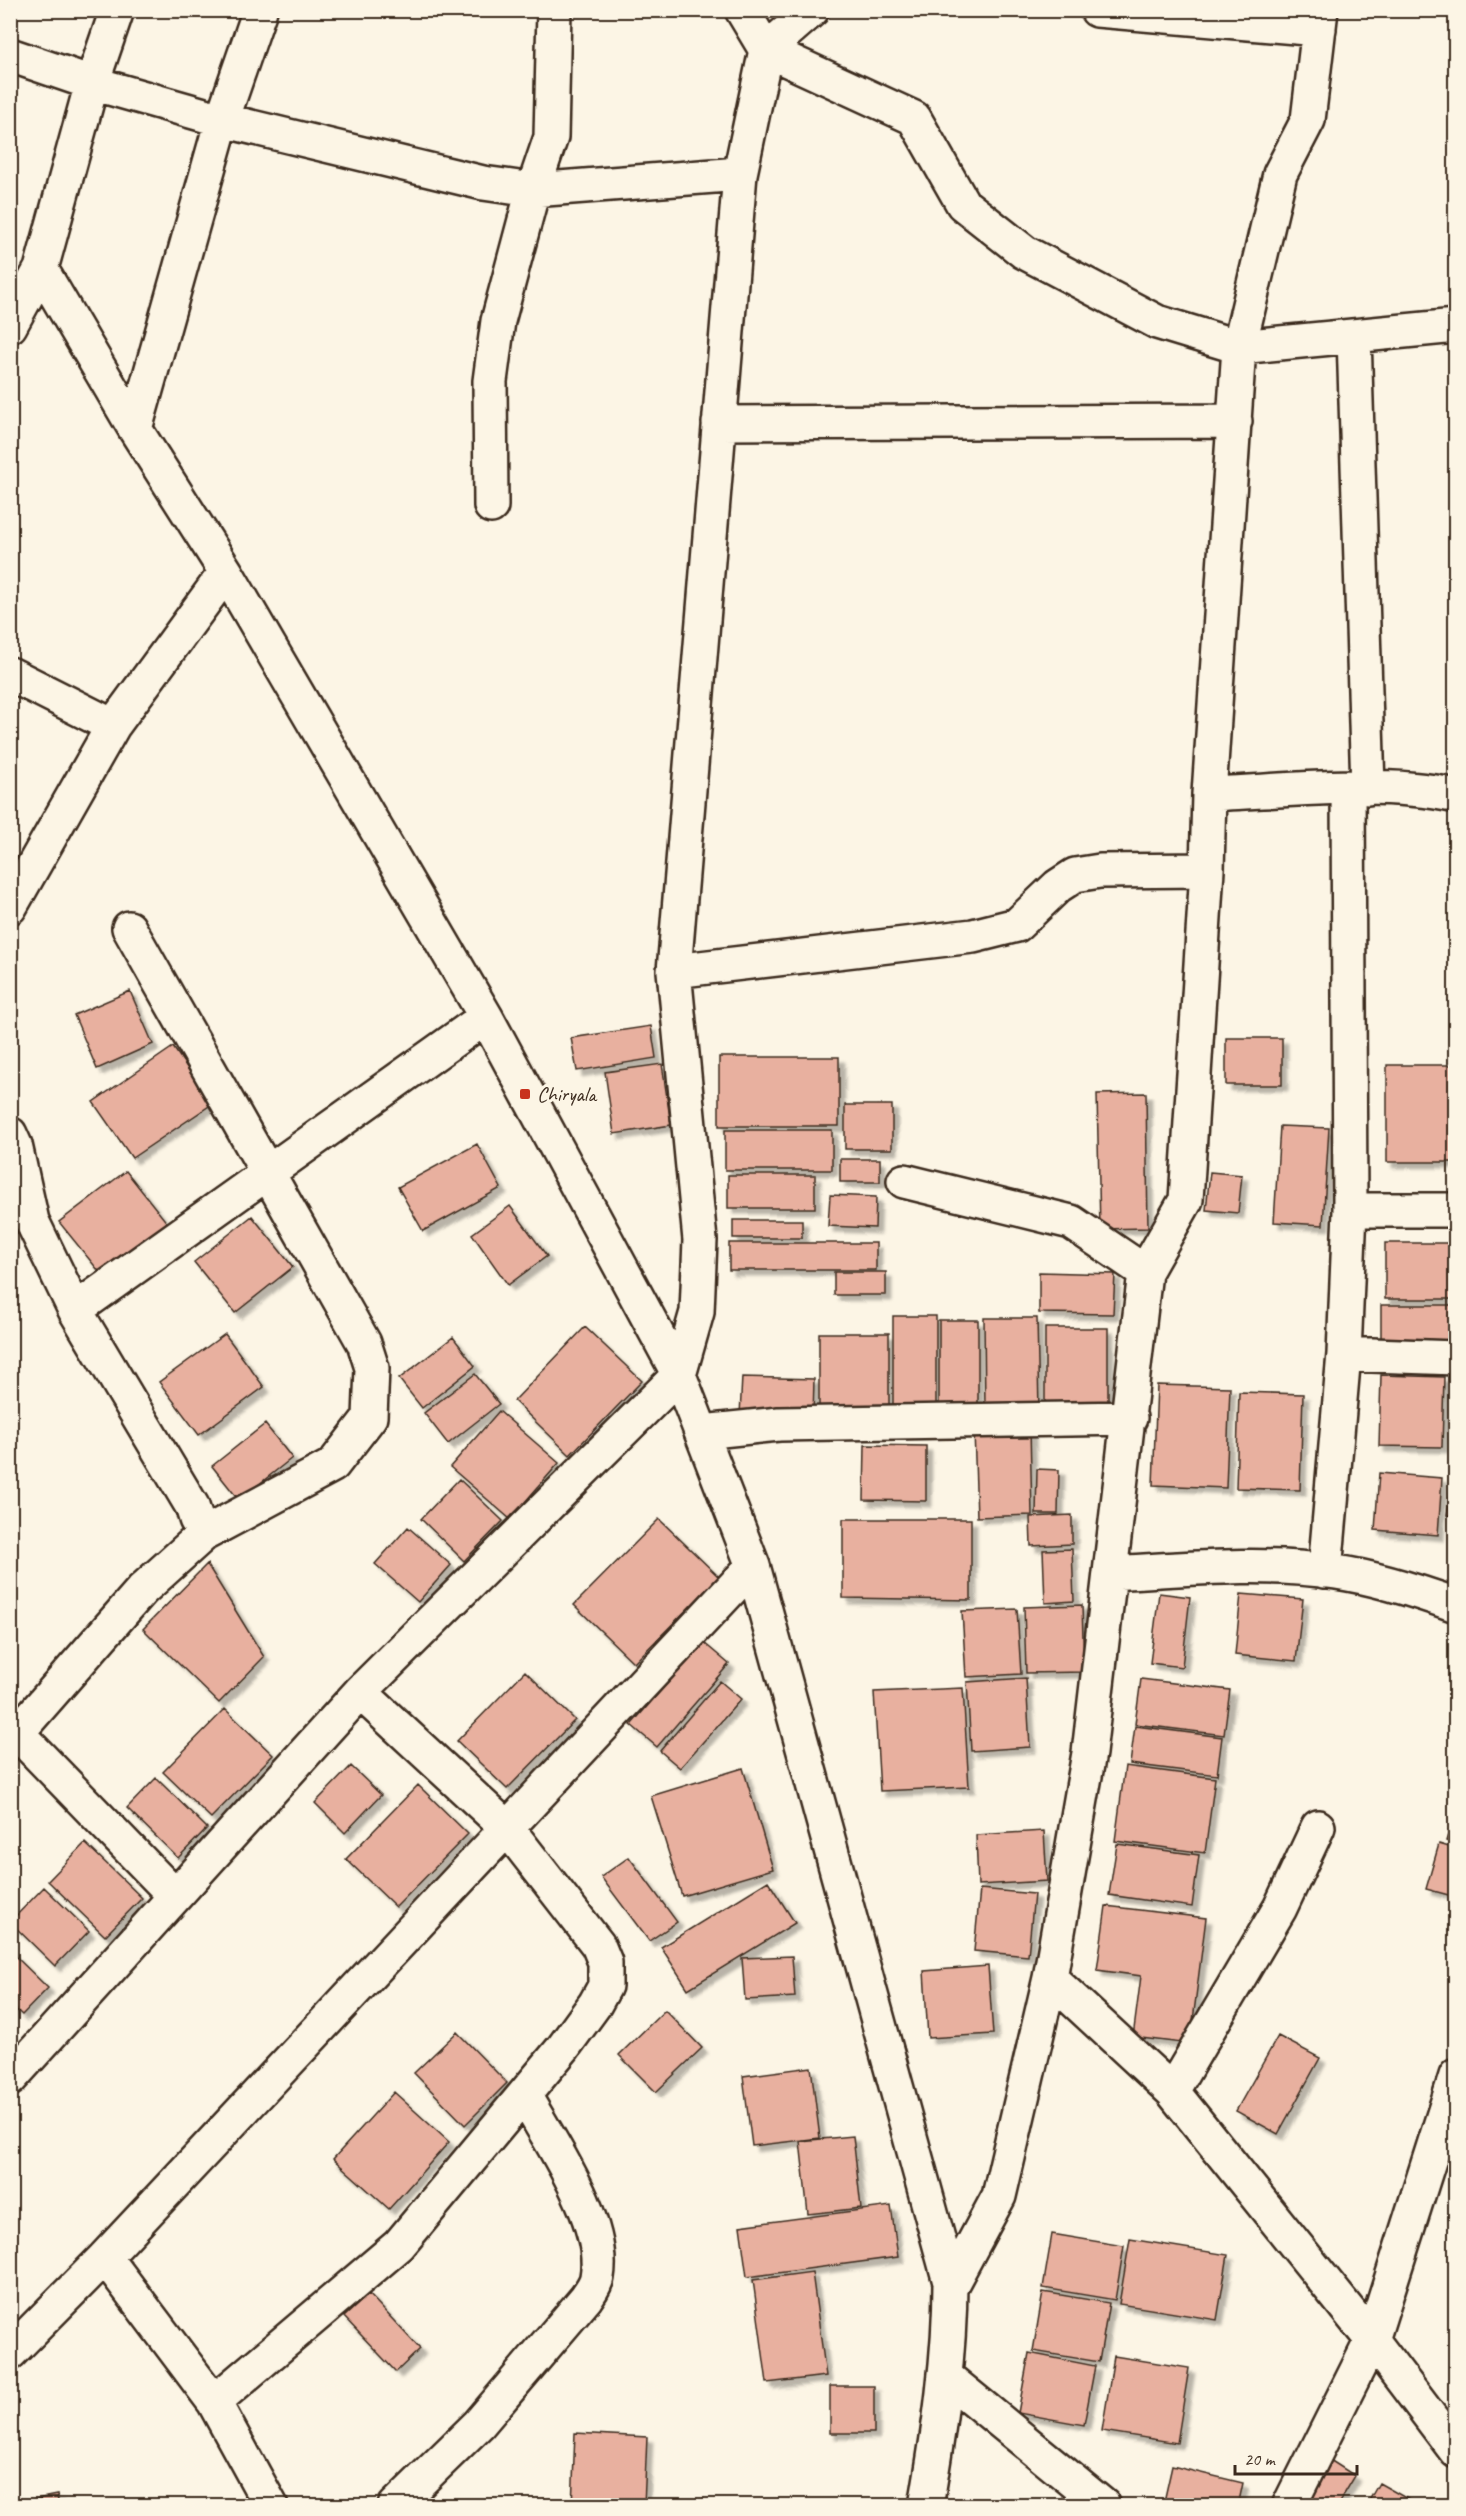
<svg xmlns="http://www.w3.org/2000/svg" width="1466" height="2516" viewBox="0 0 1466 2516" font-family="Caveat,sans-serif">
<defs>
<filter id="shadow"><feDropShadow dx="5.5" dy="5.5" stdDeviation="1.5" flood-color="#0004"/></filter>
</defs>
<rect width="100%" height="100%" fill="#fcf5e5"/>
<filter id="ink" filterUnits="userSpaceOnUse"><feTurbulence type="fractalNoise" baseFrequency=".0167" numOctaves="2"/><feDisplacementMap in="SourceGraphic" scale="12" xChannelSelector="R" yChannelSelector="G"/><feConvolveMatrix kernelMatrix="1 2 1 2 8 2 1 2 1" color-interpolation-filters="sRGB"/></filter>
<g filter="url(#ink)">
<path fill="#e8b09f" stroke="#3b2a1e" stroke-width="1.5" filter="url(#shadow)" d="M130,991L153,1044L97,1069L74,1015Z
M651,1026L656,1058L577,1071L571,1038Z
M1226,1038H1282V1085H1226Z
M173,1047L212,1104L132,1158L93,1102Z
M719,1057H839V1126H719Z
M662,1064L671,1125L614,1134L605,1072Z
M1387,1065H1456V1162H1387Z
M1146,1093L1148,1228L1100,1229L1097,1094Z
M845,1105H892V1149H845Z
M1280,1126L1329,1128L1323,1225L1274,1222Z
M725,1130H832V1170H725Z
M477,1144L501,1188L423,1231L398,1187Z
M840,1159H880V1182H840Z
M126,1171L168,1224L102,1275L59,1222Z
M1210,1172L1242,1175L1238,1213L1206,1210Z
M728,1175H815V1208H728Z
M830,1195L876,1197L875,1228L828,1226Z
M510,1206L547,1256L508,1285L472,1234Z
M252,1216L293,1267L235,1313L194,1262Z
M733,1220H802V1238H733Z
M729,1243H876V1270H729Z
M1385,1243H1456V1299H1385Z
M834,1272H886V1295H834Z
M1039,1272L1115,1274L1113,1314L1039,1313Z
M1381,1305H1456V1347H1381Z
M893,1316H936V1409H893Z
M984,1318H1037L1039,1410H985Z
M939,1320H978V1410H939Z
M585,1327L642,1381L570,1455L514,1401Z
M1045,1328H1108V1408H1045Z
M819,1333H889V1417H819Z
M225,1334L264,1387L199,1435L159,1382Z
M453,1337L475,1366L422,1408L399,1379Z
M475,1374L499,1404L448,1444L424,1413Z
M1381,1375L1444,1377L1442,1447L1379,1446Z
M742,1377L814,1379L813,1418L740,1415Z
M1157,1385L1230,1387L1226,1488L1153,1485Z
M1239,1392L1303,1394L1300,1490L1236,1488Z
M499,1411L559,1463L510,1519L450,1467Z
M265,1424L292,1458L239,1500L212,1466Z
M1030,1428L1032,1515L977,1517L974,1430Z
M865,1445L926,1446V1501L864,1500Z
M1456,1453V1516L1447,1515Z
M1037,1469L1059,1470L1058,1514H1036Z
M1379,1473L1442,1478L1438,1535L1375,1530Z
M459,1479L503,1521L464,1561L421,1519Z
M1072,1515V1544L1031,1546L1030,1517Z
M659,1519L719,1577L634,1663L574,1605Z
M843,1519H971V1600L843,1598Z
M408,1527L451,1565L418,1602L375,1564Z
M1072,1549L1074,1601L1045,1603L1043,1550Z
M207,1564L264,1657L219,1703L143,1629Z
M1159,1593L1190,1597L1182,1667L1150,1663Z
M1241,1594L1303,1599L1296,1661L1235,1655Z
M1082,1605L1084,1672L1026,1673L1024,1607Z
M1017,1609L1021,1674L966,1677L962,1611Z
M703,1642L729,1664L657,1747L631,1725Z
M525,1671L575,1720L507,1789L457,1741Z
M1026,1678L1030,1747L971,1751L967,1682Z
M1141,1679L1230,1690L1224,1735L1135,1724Z
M720,1681L741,1699L680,1768L660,1751Z
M963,1688L969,1787L880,1791L874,1692Z
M225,1709L273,1755L211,1818L163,1772Z
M1135,1726L1222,1737L1217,1775L1130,1764Z
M351,1766L381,1795L345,1833L315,1803Z
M1125,1766L1215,1778L1205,1853L1115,1841Z
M743,1768L773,1869L682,1896L651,1796Z
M156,1778L207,1828L178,1858L127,1808Z
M418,1785L468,1834L396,1907L346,1859Z
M1456,1809V1844L1446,1841Z
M1044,1831L1047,1881L978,1885L976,1835Z
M85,1843L142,1898L105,1936L48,1881Z
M1117,1844L1199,1855L1192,1907L1109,1895Z
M1439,1844L1456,1849V1897L1426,1889Z
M629,1857L677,1922L649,1941L601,1877Z
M768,1881L795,1923L688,1989L661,1947Z
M44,1887L89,1931L55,1966L10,1922Z
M980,1889L1034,1894L1028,1956L974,1951Z
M1106,1906L1206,1918L1190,2044L1133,2037L1141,1976L1097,1970Z
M10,1951L48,1988L22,2015L10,2004Z
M792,1956L795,1997L745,2000L742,1958Z
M988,1966L993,2034L928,2038L924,1971Z
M665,2010L702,2048L656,2092L619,2055Z
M457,2032L507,2083L465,2125L414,2073Z
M1278,2036L1320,2058L1278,2134L1236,2111Z
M811,2067L820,2138L752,2146L743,2076Z
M394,2092L449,2142L389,2209L333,2159Z
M853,2136L861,2208L808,2214L800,2141Z
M891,2206L898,2257L747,2277L740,2226Z
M1052,2234L1124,2246L1115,2300L1043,2288Z
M1130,2239L1228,2255L1217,2320L1119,2304Z
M812,2272L826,2376L767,2383L753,2280Z
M1043,2292L1109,2303L1099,2362L1033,2351Z
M369,2294L420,2349L396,2372L344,2317Z
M1029,2353L1095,2366L1084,2425L1018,2413Z
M1114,2356L1189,2368L1177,2443L1102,2431Z
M830,2386H874V2433H830Z
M575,2433L647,2437L644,2506H572Z
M1330,2460L1355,2476L1337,2506H1302Z
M1172,2466L1243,2483L1238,2506H1163Z
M1379,2483L1420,2506H1366Z
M57,2495L59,2506H26V2501Z"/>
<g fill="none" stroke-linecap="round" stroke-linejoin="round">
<defs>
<path id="minor" d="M117,10L92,83L41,269L135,429L226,572L486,1017L679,1375L753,1566L950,2282C950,2357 939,2431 926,2506
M742,10L766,50L914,118L963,204L1024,252L1157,322L1239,347L1456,326
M1097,10L1319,29
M10,55L92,83L222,120L483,183L533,190L740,174
M10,326L41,269
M1354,336L1368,788
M719,423L1235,421
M135,429L222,120L260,10
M491,506L490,381L498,321L533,190L551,137L554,10
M10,674L113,726
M1209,794C1286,791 1381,779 1456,796
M10,907L113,726L226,572
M129,928L364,1343L372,1368L370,1417L333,1465L204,1534
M674,971L973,936L1017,925L1058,886L1075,875L1100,871L1207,870
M10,1134L15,1145L32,1221L75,1310
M904,1181L1071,1222L1145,1272
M1350,1210H1456
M1344,1354L1456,1358
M702,1432L779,1424L1130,1418
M1325,1571L1344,1354L1350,1210L1348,789
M1111,1573C1185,1569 1262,1561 1336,1572C1377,1578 1417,1591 1456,1605
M17,1733L175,1896
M10,1741L142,1590L204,1534L196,1519L192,1506L75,1310L486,1017
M1050,1978L1172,2091L1372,2340L1456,2451
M10,2079L360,1692L679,1375L697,1312L700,1240L674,971L740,174L766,50L812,10
M1172,2091L1280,1908L1318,1827
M105,2257L214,2402L271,2506
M950,2287L999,2196L1050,1978L1089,1753L1145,1272L1186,1200L1207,870L1209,794L1239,347L1280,174L1308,120L1321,10
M10,2353L105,2257L753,1566
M945,2376L1104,2506
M214,2402L399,2245L563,2048L595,2004L605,1986V1962L598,1945L507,1828L360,1692
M395,2506L479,2424L586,2298C590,2292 596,2284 597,2277C607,2223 550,2142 524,2095
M1289,2506L1372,2340L1456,2076"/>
</defs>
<use href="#minor" stroke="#3b2a1e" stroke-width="38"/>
<use href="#minor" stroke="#fcf5e5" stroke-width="33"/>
</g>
</g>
<rect fill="#c8321e" stroke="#fcf5e5" stroke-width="2" x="519" y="1088" width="12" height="12" rx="3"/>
<g text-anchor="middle" stroke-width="6" stroke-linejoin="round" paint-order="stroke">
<g font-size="21" fill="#3b2a1e" stroke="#fcf5e5" text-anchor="start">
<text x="537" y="1101">Chiryala</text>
</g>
</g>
<rect width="1466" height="2516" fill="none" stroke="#fcf5e5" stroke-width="36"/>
<rect x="18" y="18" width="1430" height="2480" fill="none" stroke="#3b2a1e" stroke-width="2" filter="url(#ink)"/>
<path d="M1235 2465v9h122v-9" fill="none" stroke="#3b2a1e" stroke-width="3"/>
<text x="1244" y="2465" font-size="18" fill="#3b2a1e" stroke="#fcf5e5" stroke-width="4.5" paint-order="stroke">20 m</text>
</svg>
